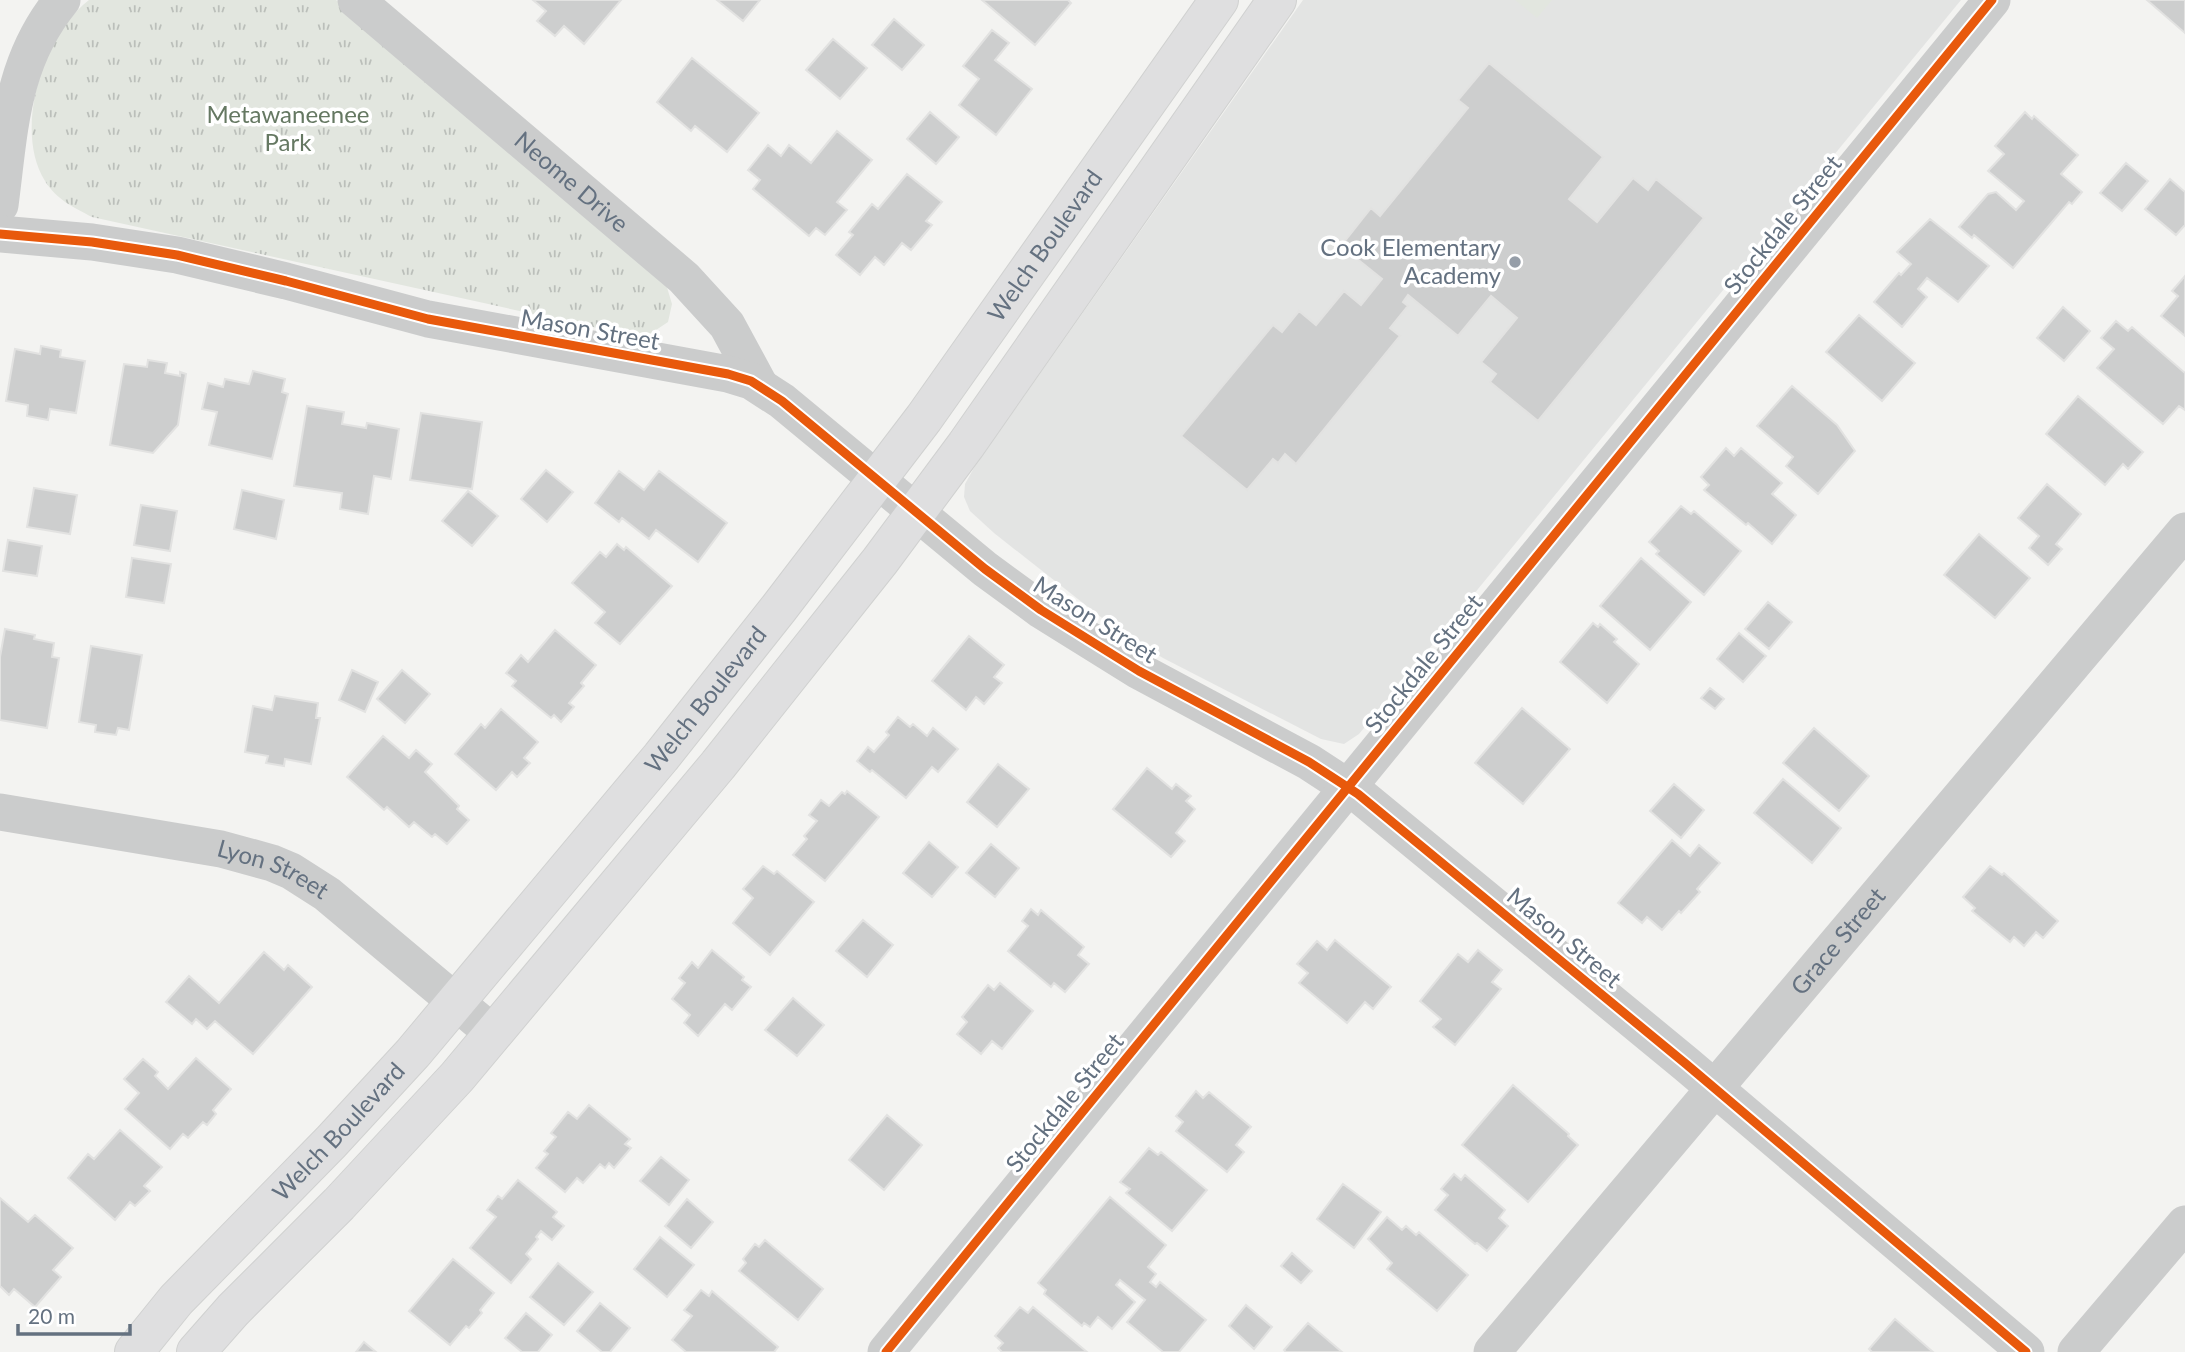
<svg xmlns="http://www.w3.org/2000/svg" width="2185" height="1352" viewBox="0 0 2185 1352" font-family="Lato,sans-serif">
<defs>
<pattern id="grass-tufts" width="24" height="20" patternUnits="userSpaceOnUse" patternTransform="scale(1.75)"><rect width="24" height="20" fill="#e2e6df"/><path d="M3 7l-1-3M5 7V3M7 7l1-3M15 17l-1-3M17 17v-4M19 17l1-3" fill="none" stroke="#bbbfba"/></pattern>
</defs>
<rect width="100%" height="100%" fill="#f3f3f1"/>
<path fill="#e3e4e3" d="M1303,0H1961L1359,734L1344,744L1321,739L1163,658L1116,629L994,533L970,511L964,497L965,484L975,466Z"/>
<path fill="url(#grass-tufts)" d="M89,0H336L666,284L672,304L668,322L650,334L629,335L92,217C73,207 57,200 45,181C13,130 43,35 89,0Z"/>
<path fill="#e2e6df" d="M1515,0H1552L1537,18Z"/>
<path fill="#cdcece" stroke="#e2e2e1" stroke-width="2" d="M533,0H621L584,44L564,26L555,36L537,21L546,11Z
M717,0H760L743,21Z
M982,0H1068L1071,3L1035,45Z
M2147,0H2185V33Z
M894,19L924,45L902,70L872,45Z
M992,30L1009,43L995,60L1032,89L996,135L959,105L979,79L963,66Z
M833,39L867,68L840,99L806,70Z
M692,58L759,113L727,152L695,126L691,131L657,102Z
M1489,63L1603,157L1569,199L1597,222L1633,178L1648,190L1656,179L1704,218L1538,421L1490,382L1496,374L1481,362L1517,318L1491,296L1458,336L1408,295L1403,302L1408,306L1390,328L1400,336L1296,464L1285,454L1278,463L1273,459L1247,490L1181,436L1273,325L1282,332L1299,311L1316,325L1344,291L1361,305L1382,279L1341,246L1371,208L1380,216L1468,108L1458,100Z
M930,112L959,137L936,164L907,139Z
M2025,112L2032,119L2034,116L2078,155L2061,174L2082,192L2072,204L2069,202L2013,268L1974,235L1972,238L1959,227L1988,194L1996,192L2016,210L2024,201L1988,171L2004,154L1995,146Z
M837,131L872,160L837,202L847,210L825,235L816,228L809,236L753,189L760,180L748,170L768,145L781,156L789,145L811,163Z
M2126,163L2148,181L2122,211L2100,193Z
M907,174L942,202L926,221L932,225L911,250L902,243L884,265L875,257L860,275L836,255L853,235L849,232L872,204L878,209Z
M2170,179L2185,192V225L2176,235L2145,209Z
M1930,219L1989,266L1958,302L1927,278L1918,289L1927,297L1902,327L1874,302L1899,273L1901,275L1911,264L1897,252Z
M2185,276V336L2161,316L2178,296L2172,291Z
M2063,307L2090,331L2064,361L2037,338Z
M1859,315L1915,363L1882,401L1826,352Z
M2116,321L2128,331L2132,327L2185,373V410L2179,406L2163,424L2097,368L2114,349L2101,338Z
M41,346L61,350L60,357L85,361L76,413L50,409L48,420L27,416L28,405L6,401L15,349L40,354Z
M148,360L167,363L165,373L180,376V372L186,374L178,425L153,453L110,445L124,364L147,367Z
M253,371L285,379L282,392L288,394L272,459L209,445L217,412L202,409L208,383L223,387L225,379L249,384Z
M1792,386L1837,425L1855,451L1818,494L1786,466L1793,457L1757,426Z
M2078,396L2143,452L2128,469L2123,464L2105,485L2046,434Z
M307,406L344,412L342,424L366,428L367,423L399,429L391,479L374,476L368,514L340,509L342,493L294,486Z
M421,413L482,422L472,489L410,480Z
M1726,448L1734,456L1741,448L1782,483L1772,494L1796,515L1772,544L1748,523L1746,525L1704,490L1709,485L1701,477Z
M546,470L573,492L547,522L521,499Z
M619,471L644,490L659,471L727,523L698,562L656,530L649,539L622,518L619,522L595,503Z
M2047,484L2081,514L2056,544L2062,549L2048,565L2029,548L2039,536L2018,518Z
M34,488L77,495L70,534L27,527Z
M242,490L284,500L276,539L234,529Z
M468,491L498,516L472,546L442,521Z
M141,505L177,511L170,551L134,545Z
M1681,506L1691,514L1694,511L1741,551L1704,595L1656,554L1659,551L1649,542Z
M1979,534L2030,578L1995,618L1944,575Z
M8,540L42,546L37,576L3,571Z
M617,544L624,550L626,547L672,586L620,644L595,623L605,612L572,583L600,552L606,557Z
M132,558L171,564L164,603L126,597Z
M1641,558L1691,602L1650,650L1600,606Z
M1768,602L1792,622L1769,649L1745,629Z
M1593,623L1598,627L1600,624L1617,639L1614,642L1639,664L1607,703L1560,662Z
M5,629L35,635L34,639L54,643L52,657L59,658L47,728L0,720V657Z
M555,630L596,665L581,683L584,686L569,703L574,707L561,722L554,715L551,718L512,686L516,681L506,673L521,655L528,662Z
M1739,633L1766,656L1743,682L1717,659Z
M969,636L1004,665L994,677L1002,683L984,704L976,697L966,710L932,681Z
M91,646L142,655L129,730L118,728L116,735L95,732L96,725L79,722Z
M352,670L378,682L365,712L339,700Z
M402,670L430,694L405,723L377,699Z
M1710,688L1724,699L1715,709L1701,698Z
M275,696L318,703L316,718H320L311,764L285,759L284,766L266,763L268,756L245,752L253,706L272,710Z
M1522,708L1570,749L1523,804L1475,763Z
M501,709L538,742L524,758L530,763L517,777L512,772L496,790L455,754L481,724L485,728Z
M898,717L910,727L913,724L927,736L933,728L958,749L938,772L932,767L906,798L872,770L870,772L857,761L868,747L874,752L889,735L886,732Z
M1814,728L1869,776L1839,811L1783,763Z
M383,736L409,758L416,750L432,764L425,772L459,806L457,809L469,820L447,844L435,834L432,837L414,822L409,827L387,807L384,810L347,777Z
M998,764L1029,789L997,827L967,802Z
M1147,768L1172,789L1176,784L1191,796L1186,801L1195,809L1176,833L1185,841L1171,857L1113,809Z
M1783,779L1841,828L1812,863L1754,813Z
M1674,784L1704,810L1681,838L1650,811Z
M847,791L879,817L825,881L793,855L807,839L804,836L817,821L809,815L821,800L829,806L842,792L845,794Z
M1672,840L1690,856L1699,845L1720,863L1697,889L1700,892L1681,913L1679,911L1662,930L1647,917L1642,923L1618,903Z
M929,842L958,867L932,897L903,873Z
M991,844L1019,868L995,897L966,873Z
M763,866L774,874L777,871L814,902L770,955L733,923L753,898L743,889Z
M1990,866L2002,875L2004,873L2058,921L2043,938L2036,932L2024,946L2014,937L2010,942L1972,911L1975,908L1963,897Z
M1031,909L1038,915L1041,910L1084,947L1078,955L1089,964L1065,992L1054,983L1051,987L1008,951L1028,926L1022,921Z
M863,920L893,945L867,977L836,951Z
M1335,940L1391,987L1373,1009L1365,1002L1347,1023L1299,983L1308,973L1297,964L1317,941L1327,950Z
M712,950L744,977L742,980L751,987L732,1010L725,1004L698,1036L684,1023L690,1015L672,999L685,983L679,978L692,962L698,968Z
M1478,950L1502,970L1492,982L1501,989L1455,1045L1433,1027L1441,1019L1420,1001L1458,954L1468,962Z
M264,952L284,970L288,965L312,987L253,1054L215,1021L207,1029L196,1019L192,1024L166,1002L189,976L219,1003Z
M1000,983L1033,1011L1002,1049L992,1041L981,1054L957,1034L967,1022L962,1017L988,985L994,990Z
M793,998L824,1025L797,1056L765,1030Z
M196,1058L231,1089L213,1110L216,1114L207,1125L203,1122L188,1138L183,1134L170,1149L125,1109L139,1093L124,1079L143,1059L158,1072L155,1076L168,1089Z
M1513,1085L1569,1134L1568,1136L1578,1145L1528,1202L1462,1145Z
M1196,1091L1203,1098L1209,1092L1251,1127L1236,1145L1244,1152L1227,1172L1176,1131L1183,1122L1176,1116Z
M589,1105L630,1139L625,1144L631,1148L614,1168L609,1163L605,1168L600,1164L583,1183L577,1178L565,1192L536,1168L548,1154L544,1151L556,1137L551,1133L568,1112L577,1119Z
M887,1115L922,1145L884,1190L849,1160Z
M120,1130L162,1167L144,1186L150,1191L135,1206L130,1202L115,1220L68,1178L88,1154L94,1159Z
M1149,1148L1158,1155L1161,1152L1207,1190L1172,1231L1126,1193L1130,1189L1120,1182Z
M661,1157L689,1180L669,1205L640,1181Z
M1454,1174L1461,1180L1465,1175L1505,1210L1499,1218L1508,1226L1487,1251L1477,1243L1475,1244L1435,1210L1448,1195L1441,1189Z
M518,1180L557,1212L553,1217L564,1226L552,1240L541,1231L536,1237L538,1239L526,1254L531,1259L511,1283L470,1248L496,1217L487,1210L498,1196L502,1199Z
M1343,1184L1381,1212L1354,1248L1317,1219Z
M1110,1197L1166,1245L1148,1267L1156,1274L1150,1282L1156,1287L1160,1282L1206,1320L1179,1352H1163L1127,1322L1145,1300L1120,1280L1116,1285L1135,1302L1112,1329L1098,1317L1090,1327L1084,1323L1082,1326L1044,1294L1046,1290L1038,1283Z
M0,1198L28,1222L35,1215L73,1248L53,1270L61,1277L35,1307L14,1289L9,1295L0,1286Z
M687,1199L713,1222L691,1248L665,1226Z
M1387,1217L1402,1230L1406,1226L1416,1235L1419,1232L1468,1275L1437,1311L1387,1269L1392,1263L1368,1239Z
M660,1237L694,1265L667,1297L634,1269Z
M765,1240L823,1289L798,1320L739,1271L746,1263L743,1259L755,1244L759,1247Z
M1292,1253L1312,1271L1301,1283L1281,1266Z
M453,1259L494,1293L480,1310L482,1313L469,1328L466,1326L450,1345L409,1311Z
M558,1263L593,1292L564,1325L530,1297Z
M701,1290L709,1296L712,1291L778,1347L774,1352H686L672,1340L692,1316L684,1310Z
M600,1303L630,1328L610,1352H602L577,1331Z
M1246,1305L1272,1327L1254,1349L1229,1326Z
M1020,1307L1028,1313L1033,1307L1087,1352H1002L998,1348L1003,1343L995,1336Z
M526,1313L552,1335L538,1352H522L505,1338Z
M1895,1319L1933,1352H1872L1869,1349Z
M1308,1323L1342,1352H1286L1284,1350Z
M364,1342L376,1352H356Z"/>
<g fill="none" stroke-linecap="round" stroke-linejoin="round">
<defs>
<g id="secondary">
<path id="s4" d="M134,1352L176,1300L331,1142L413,1053L661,757L779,608L924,418L1219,0"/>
<path d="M196,1352L233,1310L339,1204L457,1077L718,765L880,561L966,445L1277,0"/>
</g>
</defs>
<use href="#secondary" stroke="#d0d1d0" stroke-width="40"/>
<g stroke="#cbcccc" stroke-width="37">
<path id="s1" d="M356,0L684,278L727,325L760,386"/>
<path d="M0,205C10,129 11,62 62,0"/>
<path d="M0,234L92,242L177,255L286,281L428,319L728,374L751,381L782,401L985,569L1041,610L1139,671L1309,762L1358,794L1686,1064L2026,1352"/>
<path id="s2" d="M0,812L221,849L272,863L291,871L327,894L494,1034"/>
<path d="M886,1352L1992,0"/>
<path id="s3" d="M1492,1352L2185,531"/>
<path d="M2076,1352L2185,1224"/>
</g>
<use href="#secondary" stroke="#dfdfe0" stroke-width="38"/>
<defs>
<path id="cycleway" d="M0,234L92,242L177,255L286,281L428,319L728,374L751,381L782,401L985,569L1041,610L1139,671L1309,762L1358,794L1686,1064L2026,1352
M886,1352L1992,0"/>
</defs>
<use href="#cycleway" stroke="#fff" stroke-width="13"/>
<use href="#cycleway" stroke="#e8590c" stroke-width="9"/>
</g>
<circle fill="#969ea8" stroke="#fff" stroke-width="2.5" cx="1515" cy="262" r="7"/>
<g text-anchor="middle" stroke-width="7" stroke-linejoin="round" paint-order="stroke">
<g font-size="24" fill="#657862" stroke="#fff">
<text x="288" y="123">Metawaneenee<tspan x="288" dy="28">Park</tspan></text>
</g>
<g font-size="24" fill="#647180" stroke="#fff">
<text dy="8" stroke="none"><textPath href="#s1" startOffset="282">Neome Drive</textPath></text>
<text transform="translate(1783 225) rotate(-51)" y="8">Stockdale Street</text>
<text dy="8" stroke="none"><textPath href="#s4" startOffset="1435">Welch Boulevard</textPath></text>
<text transform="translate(590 330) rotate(10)" y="8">Mason Street</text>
<text transform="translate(1095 620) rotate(32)" y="8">Mason Street</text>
<text transform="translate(1424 664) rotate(-51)" y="8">Stockdale Street</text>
<text dy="8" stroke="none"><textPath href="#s4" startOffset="868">Welch Boulevard</textPath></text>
<text dy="8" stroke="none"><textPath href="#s2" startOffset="280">Lyon Street</textPath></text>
<text transform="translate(1564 938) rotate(40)" y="8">Mason Street</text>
<text dy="8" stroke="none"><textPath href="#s3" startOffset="537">Grace Street</textPath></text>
<text transform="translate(1065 1103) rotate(-51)" y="8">Stockdale Street</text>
<text dy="8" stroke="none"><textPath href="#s4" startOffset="301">Welch Boulevard</textPath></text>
</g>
<g font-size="24" fill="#647180" stroke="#fff" text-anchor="end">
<text x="1501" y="256">Cook Elementary<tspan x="1501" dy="28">Academy</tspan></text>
</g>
</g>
<path d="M18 1324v10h112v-10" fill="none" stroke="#647180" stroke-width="3.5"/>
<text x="28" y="1324" font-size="21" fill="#647180" stroke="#ffffff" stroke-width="5" paint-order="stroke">20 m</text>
</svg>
